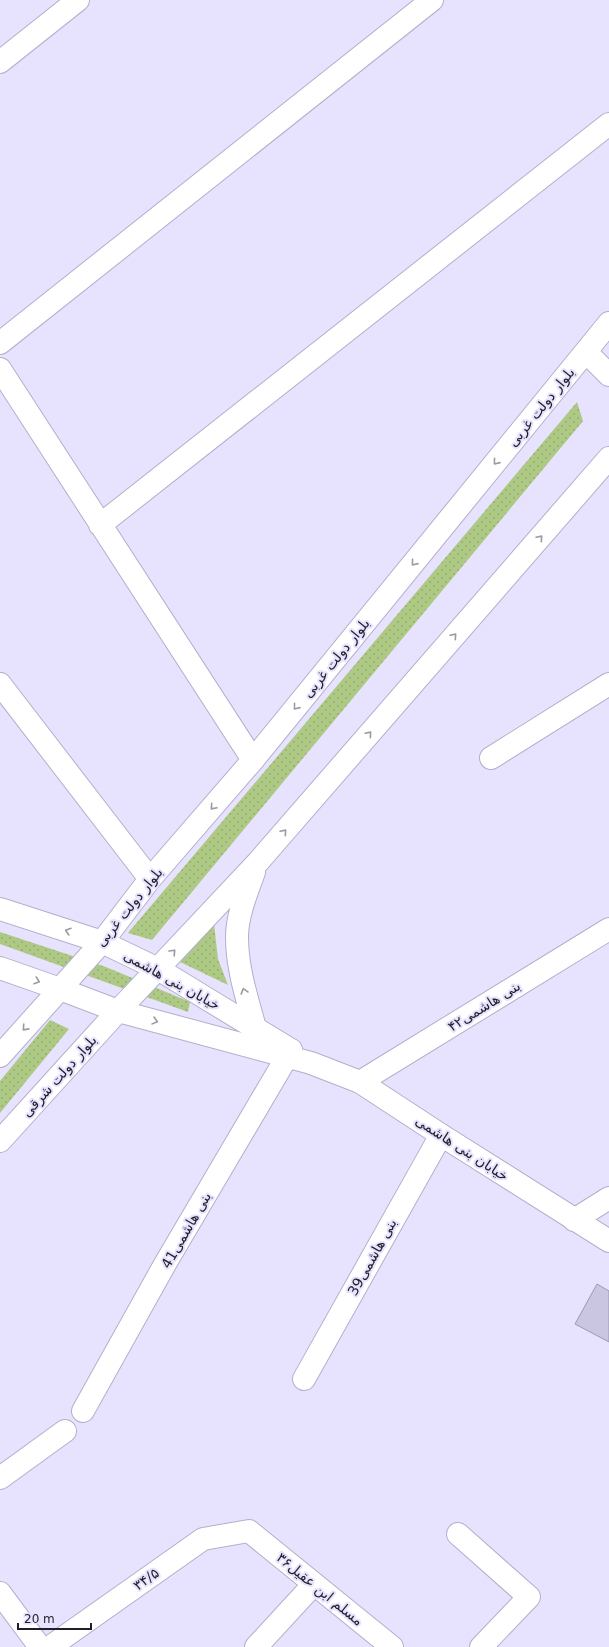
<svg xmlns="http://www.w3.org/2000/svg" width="609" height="1647" viewBox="0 0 609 1647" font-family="'DejaVu Sans','Noto Sans Arabic',sans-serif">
<defs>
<pattern id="green-dots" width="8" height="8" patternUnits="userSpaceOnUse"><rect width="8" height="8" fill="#adc983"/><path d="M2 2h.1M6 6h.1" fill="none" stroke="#95ac71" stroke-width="1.8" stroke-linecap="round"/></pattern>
</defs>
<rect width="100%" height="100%" fill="#e7e3ff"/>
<path fill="url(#green-dots)" d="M577,402L583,421L152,940L128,933Z
M214,924L218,959L228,985L178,961Z
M0,932L106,967L190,1002L188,1012L0,944Z
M50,1020L69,1029L0,1113V1081Z"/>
<path fill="#cac6e1" stroke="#9d99b3" d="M597,1284L609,1291V1342L575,1324Z"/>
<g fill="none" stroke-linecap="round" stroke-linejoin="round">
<defs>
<path id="minor" d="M0,62L78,0
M0,343L432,0
M0,369L253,760
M100,525L609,124
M0,684L150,879
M491,758L609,684
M360,1082L609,929
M574,1220L609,1198
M304,1379L441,1135
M83,1411L165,1264L291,1050
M0,1478L65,1431
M458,1534L529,1597L481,1647
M0,1593L40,1647
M50,1647L203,1539L249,1531L392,1647
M256,1647L314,1584"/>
<path id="major" d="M586,352L609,375
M254,872C247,892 237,915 237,937C237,969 247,998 255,1028
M0,909L102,942L158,969L291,1050
M0,968L60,989L118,1011L311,1063L360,1082L441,1135L609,1241
M0,1056L102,942L150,879L253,760L609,323
M0,1141L118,1011L258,862L609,458"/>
</defs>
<use href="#minor" stroke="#b3afca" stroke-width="24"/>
<use href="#major" stroke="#b3afca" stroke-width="24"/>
<use href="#minor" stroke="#fff" stroke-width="22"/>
<use href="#major" stroke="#fff" stroke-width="22"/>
</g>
<defs><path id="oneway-chevron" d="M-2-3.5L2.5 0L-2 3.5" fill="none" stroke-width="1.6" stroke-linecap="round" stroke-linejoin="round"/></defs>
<g stroke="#9b9a9e">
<use href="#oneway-chevron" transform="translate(496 462) rotate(129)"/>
<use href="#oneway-chevron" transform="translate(540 538) rotate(-49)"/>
<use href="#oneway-chevron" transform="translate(414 563) rotate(129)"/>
<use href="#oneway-chevron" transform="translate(454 636) rotate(-49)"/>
<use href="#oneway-chevron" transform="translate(296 707) rotate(129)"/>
<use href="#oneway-chevron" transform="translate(369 734) rotate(-49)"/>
<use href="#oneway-chevron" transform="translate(213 807) rotate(131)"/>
<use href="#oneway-chevron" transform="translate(284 832) rotate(-49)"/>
<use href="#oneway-chevron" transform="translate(68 931) rotate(-162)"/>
<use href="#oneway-chevron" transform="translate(173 952) rotate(-47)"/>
<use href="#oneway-chevron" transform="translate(37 981) rotate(19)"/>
<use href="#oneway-chevron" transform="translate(244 991) rotate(-106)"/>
<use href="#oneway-chevron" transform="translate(155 1021) rotate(15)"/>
<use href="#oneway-chevron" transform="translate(25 1028) rotate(132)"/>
</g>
<g text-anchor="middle" stroke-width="4" stroke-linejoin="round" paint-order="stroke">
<g font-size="14" fill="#201e28" stroke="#e7e3ff">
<text transform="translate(541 407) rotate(-51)" y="5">بلوار دولت غربی</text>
<text transform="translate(336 658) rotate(-51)" y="5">بلوار دولت غربی</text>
<text transform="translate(129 907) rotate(-51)" y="5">بلوار دولت غربی</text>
<text transform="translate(172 980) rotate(29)" y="5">خیابان بنی هاشمی</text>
<text transform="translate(484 1006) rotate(-32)" y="5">بنی هاشمی۴۲</text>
<text transform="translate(59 1076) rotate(-48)" y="5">بلوار دولت شرقی</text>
<text transform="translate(462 1148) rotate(33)" y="5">خیابان بنی هاشمی</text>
<text transform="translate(186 1230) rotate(-60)" y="5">بنی هاشمی41</text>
<text transform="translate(372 1257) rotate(-61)" y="5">بنی هاشمی39</text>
<text transform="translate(146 1579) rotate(-35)" y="5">۳۴/۵</text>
<text transform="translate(320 1589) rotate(39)" y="5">مسلم ابن عقیل۳۶</text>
</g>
</g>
<path d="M18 1623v6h73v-6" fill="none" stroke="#201e28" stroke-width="2"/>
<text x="24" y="1623" font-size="12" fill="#201e28" stroke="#e7e3ff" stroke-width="3" paint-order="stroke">20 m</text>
</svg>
